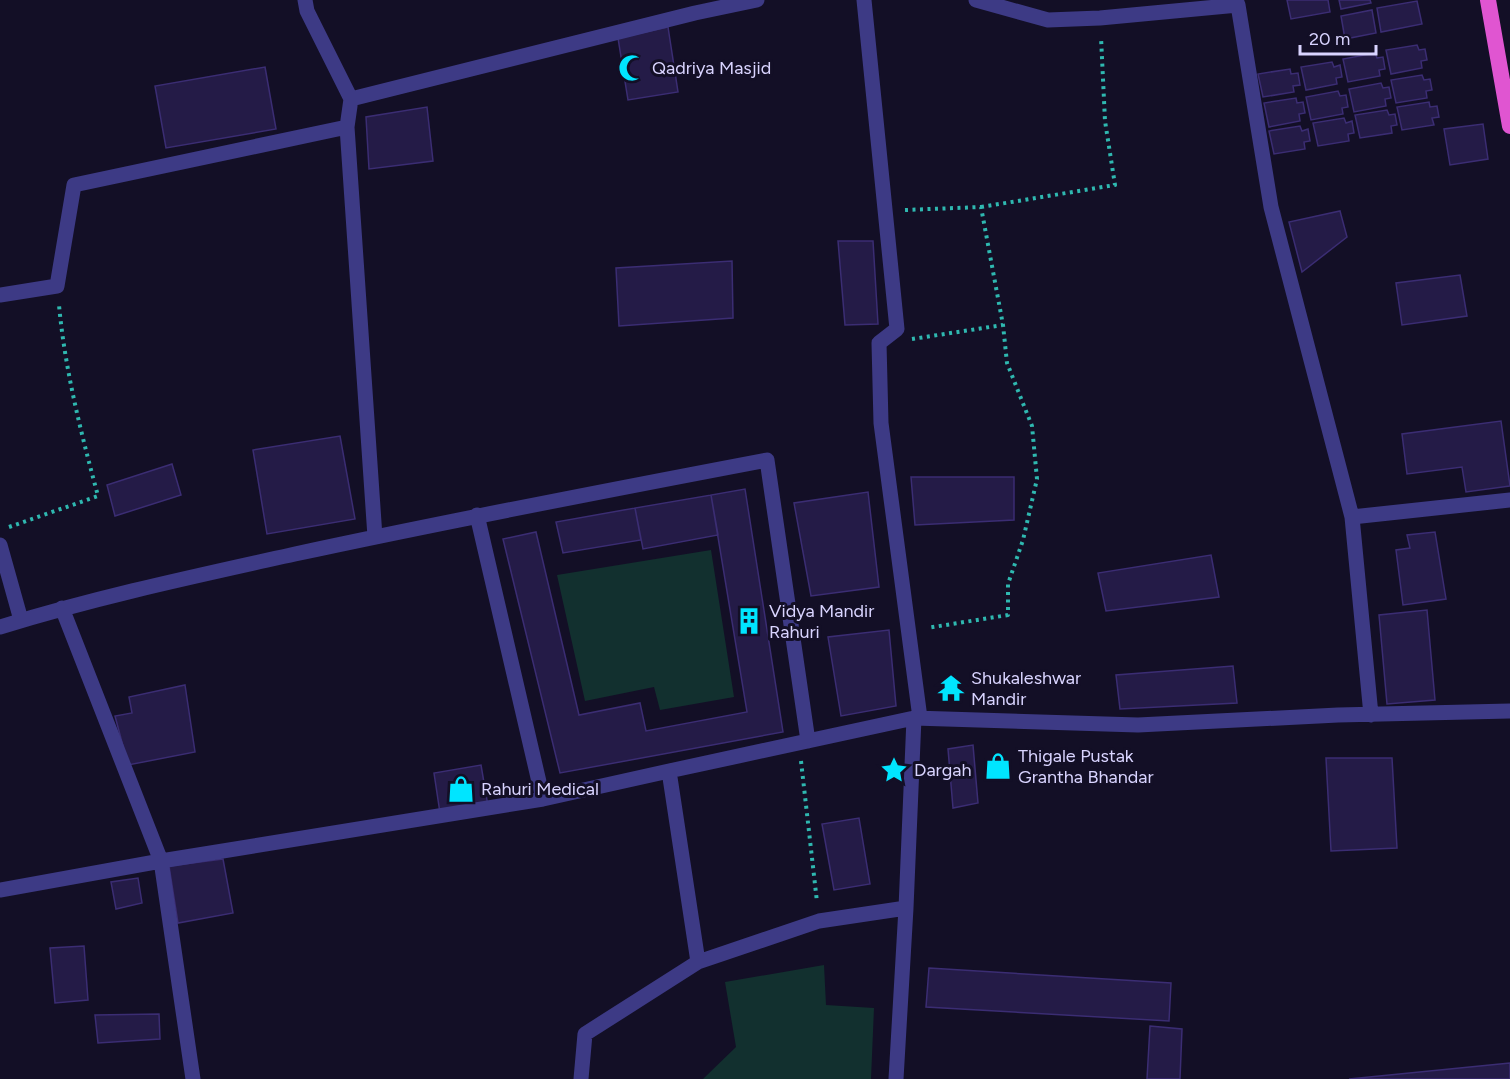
<svg xmlns="http://www.w3.org/2000/svg" width="1510" height="1079" viewBox="0 0 1510 1079" font-family="Figtree,sans-serif">
<rect width="100%" height="100%" fill="#130f26"/>
<path fill="#12302f" d="M711,550L734,697L660,710L654,687L585,701L557,575Z
M824,965L826,1005L874,1008L871,1079H703L736,1047L725,982Z"/>
<path fill="#241b47" stroke="#3b2d73" stroke-width="1.5" d="M1287,0H1328L1330,12L1291,19Z
M1339,0H1370L1371,3L1341,9Z
M1417,1L1422,24L1381,32L1377,8Z
M1372,10L1376,33L1345,39L1341,16Z
M668,27L678,92L628,100L618,38Z
M1417,45L1419,50L1425,49L1427,60L1421,61L1422,68L1391,74L1386,50Z
M1375,53L1377,58L1383,57L1385,69L1379,70L1380,76L1348,82L1343,59Z
M1332,62L1334,67L1340,65L1342,77L1336,78L1337,84L1306,90L1301,67Z
M265,67L276,129L166,148L155,86Z
M1290,69L1291,74L1298,73L1300,85L1293,86L1294,92L1263,97L1258,74Z
M1422,75L1424,80L1430,79L1432,90L1426,91L1427,98L1396,103L1391,80Z
M1381,83L1383,88L1389,87L1391,98L1385,99L1386,106L1354,112L1349,89Z
M1338,91L1340,96L1346,95L1348,107L1342,108L1343,114L1311,120L1306,97Z
M1296,98L1297,103L1303,102L1305,113L1299,114L1300,121L1269,127L1264,103Z
M1429,102L1430,107L1437,106L1439,117L1432,118L1434,125L1402,130L1397,107Z
M427,107L433,161L369,169L366,117Z
M1387,110L1389,115L1395,114L1397,125L1391,126L1392,133L1360,138L1355,115Z
M1344,118L1346,123L1352,121L1354,133L1348,134L1349,141L1318,146L1313,123Z
M1483,124L1488,159L1450,165L1444,129Z
M1300,126L1302,131L1308,129L1310,141L1304,142L1305,149L1274,154L1269,131Z
M1340,211L1347,237L1302,272L1289,222Z
M838,241H873L878,324L845,325Z
M732,261L733,318L619,326L616,268Z
M1460,275L1467,316L1402,325L1396,283Z
M1501,421L1510,486L1466,492L1462,467L1407,474L1402,434Z
M340,436L355,519L267,534L253,450Z
M172,464L181,495L115,516L107,485Z
M911,477H1014V520L915,525Z
M745,489L783,732L560,773L503,539L536,532L579,715L640,703L646,731L747,712L711,495Z
M868,492L879,587L811,596L794,503Z
M711,495L718,535L643,549L635,508Z
M635,508L641,540L563,553L556,522Z
M1435,532L1446,599L1403,605L1396,550L1410,548L1407,535Z
M1211,555L1219,597L1106,611L1098,573Z
M1427,610L1435,700L1387,704L1379,615Z
M889,630L896,706L841,716L828,637Z
M1233,666L1237,703L1120,709L1116,675Z
M185,685L195,752L128,765L115,716L132,713L129,697Z
M973,745L978,803L953,808L948,749Z
M1326,758H1392L1397,848L1331,851Z
M481,765L488,806L440,813L434,773Z
M859,818L870,884L834,890L822,824Z
M223,859L233,913L178,923L169,866Z
M138,878L142,903L116,909L111,882Z
M84,946L88,1000L55,1003L50,948Z
M929,968L1171,983L1169,1021L926,1007Z
M159,1014L160,1039L98,1043L95,1015Z
M1150,1026L1182,1029L1180,1079H1147Z
M1510,1063V1079H1349Z"/>
<g fill="none" stroke-linecap="round" stroke-linejoin="round">
<path stroke="#2fb8b0" stroke-width="4" stroke-dasharray="3 4.5" stroke-linecap="butt" d="M981,207L1115,185L1105,121L1101,37
M905,210L981,207L1003,325L1007,363L1032,426L1037,479L1023,540L1008,584V615L927,628
M912,339L1003,325
M9,527L98,496C81,433 65,370 59,305
M801,761L817,902"/>
<path stroke="#3d3a85" stroke-width="15" d="M305,0L307,11L351,99
M864,0L897,329L879,343L881,423L920,718
M976,0L1048,20L1100,18L1238,5L1236,0
M1238,5L1271,207L1352,517
M0,295L57,286L74,185L347,127
M477,515L543,799
M375,537L347,127L351,99L695,13L757,0
M0,545L21,620
M62,608L161,861L543,799L669,771
M0,627C97,597 196,576 295,554C452,520 609,490 767,460L808,741
M1371,715L1352,517L1510,500
M914,718L1138,725L1338,715L1510,711
M0,890L161,861L193,1079
M581,1079L585,1034L698,962L819,921L906,908L914,718L669,771L698,962
M896,1079L906,908"/>
<path stroke="#e055d1" stroke-width="16" d="M1488,0L1510,126"/>
</g>
<defs>
<symbol id="mosque-bare" viewBox="-9 -9 18 18"><path d="M3.5-4.9A6 6 0 1 0 3.5 4.9A5 5 0 1 1 3.5-4.9Z" fill="#00e5ff" stroke="#130f26" stroke-width="2.5" paint-order="stroke"/></symbol>
<symbol id="building-bare" viewBox="-9 -9 18 18"><path d="M-4-6H4V6H1V3H-1V6H-4ZM-2.5-4.3h1.7v1.8h-1.7ZM.8-4.3h1.7v1.8H.8ZM-2.5-1h1.7V.8h-1.7ZM.8-1h1.7V.8H.8Z" fill="#00e5ff" stroke="#130f26" stroke-width="2.5" paint-order="stroke"/></symbol>
<symbol id="temple-bare" viewBox="-9 -9 18 18"><path d="M0-6L5-2H3V0L6.5 2.5H4V6H1.5V3h-3V6H-4V2.5H-6.5L-3 0V-2H-5Z" fill="#00e5ff" stroke="#130f26" stroke-width="2.5" paint-order="stroke"/></symbol>
<symbol id="shop-bare" viewBox="-9 -9 18 18"><path d="M-5-2.5h2.3a2.7 3.5 0 0 1 5.4 0H5L5.5 6h-11ZM-1.5-2.5h3a1.5 2.3 0 0 0-3 0Z" fill="#00e5ff" stroke="#130f26" stroke-width="2.5" paint-order="stroke"/></symbol>
<symbol id="sight-bare" viewBox="-9 -9 18 18"><path d="M0-6L1.8-2.2L6-1.7L2.9 1.2L3.7 5.4L0 3.3L-3.7 5.4L-2.9 1.2L-6-1.7L-1.8-2.2Z" fill="#00e5ff" stroke="#130f26" stroke-width="2.5" paint-order="stroke"/></symbol>
</defs>
<g fill-rule="evenodd">
<use href="#mosque-bare" x="613" y="49" width="38" height="38"/>
<use href="#building-bare" x="730" y="602" width="38" height="38"/>
<use href="#temple-bare" x="932" y="669" width="38" height="38"/>
<use href="#shop-bare" x="979" y="747" width="38" height="38"/>
<use href="#sight-bare" x="875" y="751" width="38" height="38"/>
<use href="#shop-bare" x="442" y="770" width="38" height="38"/>
</g>
<g text-anchor="middle" stroke-width="6" stroke-linejoin="round" paint-order="stroke">
<g font-size="18" fill="#d9d4ff" stroke="#130f26" text-anchor="start">
<text x="652" y="74">Qadriya Masjid</text>
<text x="769" y="617">Vidya Mandir<tspan x="769" dy="21">Rahuri</tspan></text>
<text x="971" y="684">Shukaleshwar<tspan x="971" dy="21">Mandir</tspan></text>
<text x="1018" y="762">Thigale Pustak<tspan x="1018" dy="21">Grantha Bhandar</tspan></text>
<text x="914" y="776">Dargah</text>
<text x="481" y="795">Rahuri Medical</text>
</g>
</g>
<path d="M1300 45v9h76v-9" fill="none" stroke="#d9d4ff" stroke-width="3"/>
<text x="1309" y="45" font-size="18" fill="#d9d4ff" stroke="#130f26" stroke-width="4.5" paint-order="stroke">20 m</text>
</svg>
